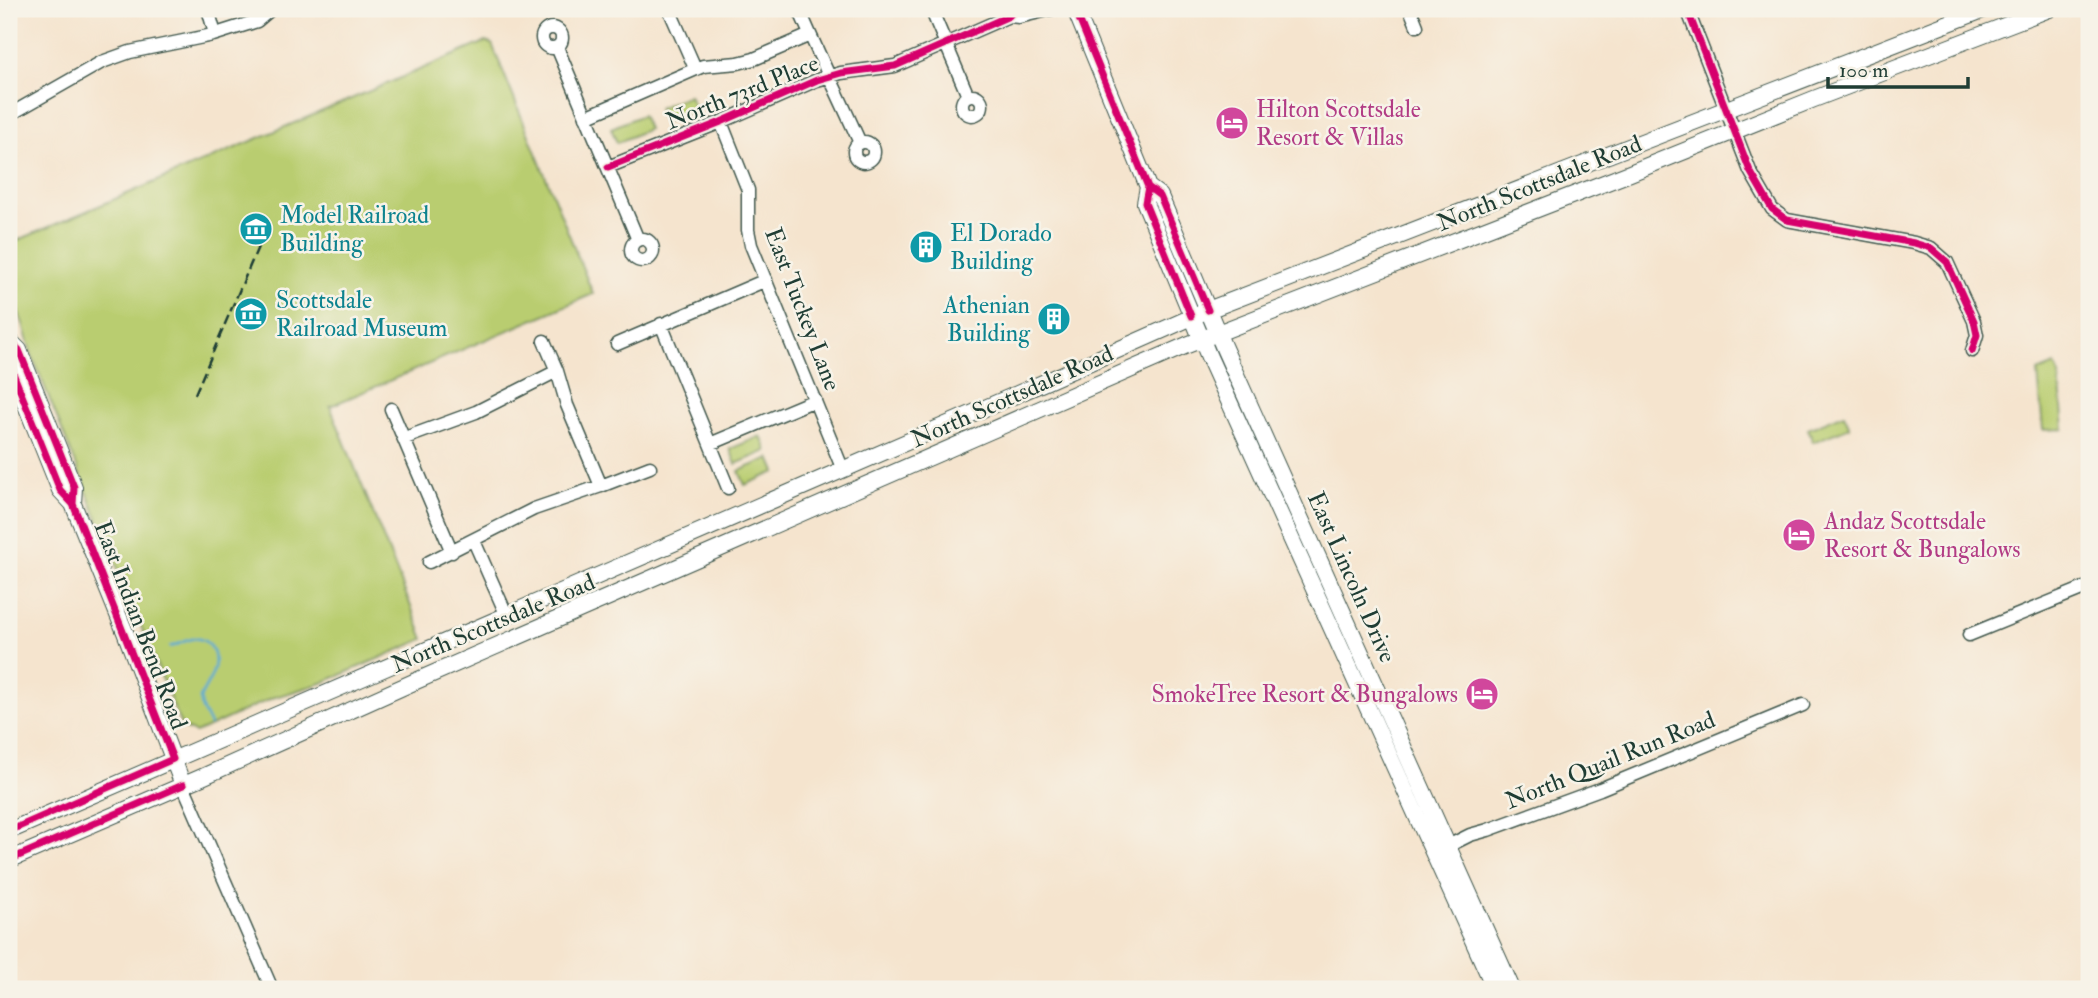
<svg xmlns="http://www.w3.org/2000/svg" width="2098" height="998" viewBox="0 0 2098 998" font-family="'IM FELL Double Pica',serif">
<rect width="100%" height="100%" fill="#f7f3e8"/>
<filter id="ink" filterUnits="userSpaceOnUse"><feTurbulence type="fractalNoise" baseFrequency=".0143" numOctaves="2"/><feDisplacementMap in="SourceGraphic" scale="14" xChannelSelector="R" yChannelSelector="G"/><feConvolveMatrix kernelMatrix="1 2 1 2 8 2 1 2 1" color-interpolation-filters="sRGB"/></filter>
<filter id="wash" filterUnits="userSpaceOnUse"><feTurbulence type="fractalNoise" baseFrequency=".00686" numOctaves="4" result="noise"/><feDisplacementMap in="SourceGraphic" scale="28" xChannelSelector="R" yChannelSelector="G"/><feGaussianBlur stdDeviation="1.57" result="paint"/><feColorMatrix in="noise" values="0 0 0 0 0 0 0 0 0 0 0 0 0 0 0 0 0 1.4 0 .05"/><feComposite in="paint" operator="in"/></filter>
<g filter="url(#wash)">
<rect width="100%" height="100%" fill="#f5e4ce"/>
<path fill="#b9cd70" stroke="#6c8552" stroke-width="2" d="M485,42L492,44L593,294L330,406L424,639L322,683L272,698L196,733L185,729L180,723L31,353L23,324L9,287V244Z
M689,95L695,109L664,122L658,108Z
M642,115L648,129L617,143L611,128Z
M2055,365L2059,375L2064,429L2043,430L2038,372Z
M1844,414L1850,427L1813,442L1808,429Z
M761,436L767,451L736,464L730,449Z
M770,458L776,472L745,485L739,471Z"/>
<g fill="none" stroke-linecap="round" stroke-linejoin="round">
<path stroke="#59aad3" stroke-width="2.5" d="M170,647C177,645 184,641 191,639C208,636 218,653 214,668C212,679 204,688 200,698L202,709L210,725"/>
</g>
</g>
<g filter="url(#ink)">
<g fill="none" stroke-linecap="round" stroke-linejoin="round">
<defs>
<path id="minor" d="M208,9L215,34
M669,9L695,68
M799,9C818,54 840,98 860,143
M931,9L968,96
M1410,9L1417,26
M1687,9L1750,171L1772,209L1787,220L1914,243L1931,248L1947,262L1974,321L1977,335L1972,351
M1009,16L1019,17L1052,9
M542 38a10 10 0 1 1 20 0a10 10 0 1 1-20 0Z
M557,47L638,240
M962 105a10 10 0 1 1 20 0a10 10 0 1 1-20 0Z
M9,115L102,62L130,52L213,35L257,21L271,9
M586,117L703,66L738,63L754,59L810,35
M721,122L748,190V230L751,245L843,470
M854 152a10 10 0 1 1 20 0a10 10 0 1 1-20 0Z
M608,167L721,122L817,80L841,73L895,66L1009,16L1015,9
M631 250a11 11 0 1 1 22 0a11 11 0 1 1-22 0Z
M661,324L728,488
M544,341L557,371L567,405L601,486
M617,344L766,280
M391,409L452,552
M405,438L476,412L557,371
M710,444L815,400
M474,541L507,616
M429,562L534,509L601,486L650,467
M1969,635L2089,586
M183,785L272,989
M1440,850L1470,835L1488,830L1600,789L1803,705"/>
<path id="major" d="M1075,9L1148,187L1145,203L1209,357L1495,989
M1148,187L1160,196L1224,348L1512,989
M9,340L19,350L74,487L73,504
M9,363L60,490L73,504L125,632L183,785
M9,831L1052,379L1208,310L1985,9
M9,860L200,778L416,681L1187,345L1630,173L1814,99L2049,9"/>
</defs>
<use href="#minor" stroke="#3f564b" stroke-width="15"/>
<use href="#major" stroke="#3f564b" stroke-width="18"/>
<use href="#minor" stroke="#fff" stroke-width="12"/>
<use href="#major" stroke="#fff" stroke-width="16"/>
<path stroke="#1f3d34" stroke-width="2.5" stroke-dasharray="10 5" stroke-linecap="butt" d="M195,394L258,247"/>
<defs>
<path id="cycleway" d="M1075,9L1148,187L1145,203L1191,316
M1687,9L1750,171L1772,209L1787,220L1914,243L1931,248L1947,262L1974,321L1977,335L1972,351
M608,167L721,122L817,80L841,73L895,66L1009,16L1015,9
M1148,187L1160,196L1208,310
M9,340L19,350L74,487L73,504
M9,363L60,490L73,504L173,759L9,831
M9,860L183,785"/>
</defs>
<use href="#cycleway" stroke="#f7f3e8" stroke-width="11"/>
<use href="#cycleway" stroke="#d6006c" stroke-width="7"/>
</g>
</g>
<defs>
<symbol id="hotel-disc" viewBox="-11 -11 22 22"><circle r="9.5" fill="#d1479c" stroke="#f7f3e8"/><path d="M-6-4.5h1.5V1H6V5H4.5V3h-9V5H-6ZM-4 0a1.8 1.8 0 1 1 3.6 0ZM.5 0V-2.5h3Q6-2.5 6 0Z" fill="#fff"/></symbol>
<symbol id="museum-disc" viewBox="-11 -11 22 22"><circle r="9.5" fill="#0f9aa8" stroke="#f7f3e8"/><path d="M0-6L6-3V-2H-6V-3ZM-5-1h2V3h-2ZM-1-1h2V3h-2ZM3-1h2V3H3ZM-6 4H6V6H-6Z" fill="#fff"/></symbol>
<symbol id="building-disc" viewBox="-11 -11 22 22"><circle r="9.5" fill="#0f9aa8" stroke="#f7f3e8"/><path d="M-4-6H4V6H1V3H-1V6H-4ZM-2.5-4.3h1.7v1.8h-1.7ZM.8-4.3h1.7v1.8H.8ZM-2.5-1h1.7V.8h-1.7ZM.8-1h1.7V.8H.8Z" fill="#fff"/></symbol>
</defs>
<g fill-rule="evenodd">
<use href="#hotel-disc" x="1213" y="104" width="38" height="38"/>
<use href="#museum-disc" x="237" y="210" width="38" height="38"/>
<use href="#building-disc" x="907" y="228" width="38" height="38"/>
<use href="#museum-disc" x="232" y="295" width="38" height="38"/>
<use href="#building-disc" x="1035" y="300" width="38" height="38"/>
<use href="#hotel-disc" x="1780" y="516" width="38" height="38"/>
<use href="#hotel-disc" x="1463" y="675" width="38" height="38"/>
</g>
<g text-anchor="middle" stroke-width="5" stroke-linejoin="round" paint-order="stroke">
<g font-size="24" fill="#1f3d34" stroke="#f7f3e8">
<text transform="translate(742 92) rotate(-22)" y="8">North 73rd Place</text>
<text transform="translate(1539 183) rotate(-22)" y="8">North Scottsdale Road</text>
<text transform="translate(803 309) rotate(69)" y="8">East Tuckey Lane</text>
<text transform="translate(1012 396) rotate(-24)" y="8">North Scottsdale Road</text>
<text transform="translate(1352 577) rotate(66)" y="8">East Lincoln Drive</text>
<text transform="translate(493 623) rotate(-23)" y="8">North Scottsdale Road</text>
<text transform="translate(141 625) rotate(69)" y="8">East Indian Bend Road</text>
<text transform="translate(1610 760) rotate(-22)" y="8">North Quail Run Road</text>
</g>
<g font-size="24" fill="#b23c85" stroke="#f7f3e8" text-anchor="start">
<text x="1256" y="117">Hilton Scottsdale<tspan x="1256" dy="28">Resort &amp; Villas</tspan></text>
<text x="1824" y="529">Andaz Scottsdale<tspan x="1824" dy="28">Resort &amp; Bungalows</tspan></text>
<text x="1458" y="702" text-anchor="end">SmokeTree Resort &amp; Bungalows</text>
</g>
<g font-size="24" fill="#0d838f" stroke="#f7f3e8" text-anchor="start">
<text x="280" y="223">Model Railroad<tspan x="280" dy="28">Building</tspan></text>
<text x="950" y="241">El Dorado<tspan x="950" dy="28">Building</tspan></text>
<text x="276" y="308">Scottsdale<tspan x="276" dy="28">Railroad Museum</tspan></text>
<text x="1030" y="313" text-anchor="end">Athenian<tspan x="1030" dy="28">Building</tspan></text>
</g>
</g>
<rect width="2098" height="998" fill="none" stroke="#f7f3e8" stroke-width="35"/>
<path d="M1828 77v10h140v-10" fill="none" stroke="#1f3d34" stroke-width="3.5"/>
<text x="1839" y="77" font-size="21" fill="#1f3d34" stroke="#f7f3e8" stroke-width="5" paint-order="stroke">100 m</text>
</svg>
